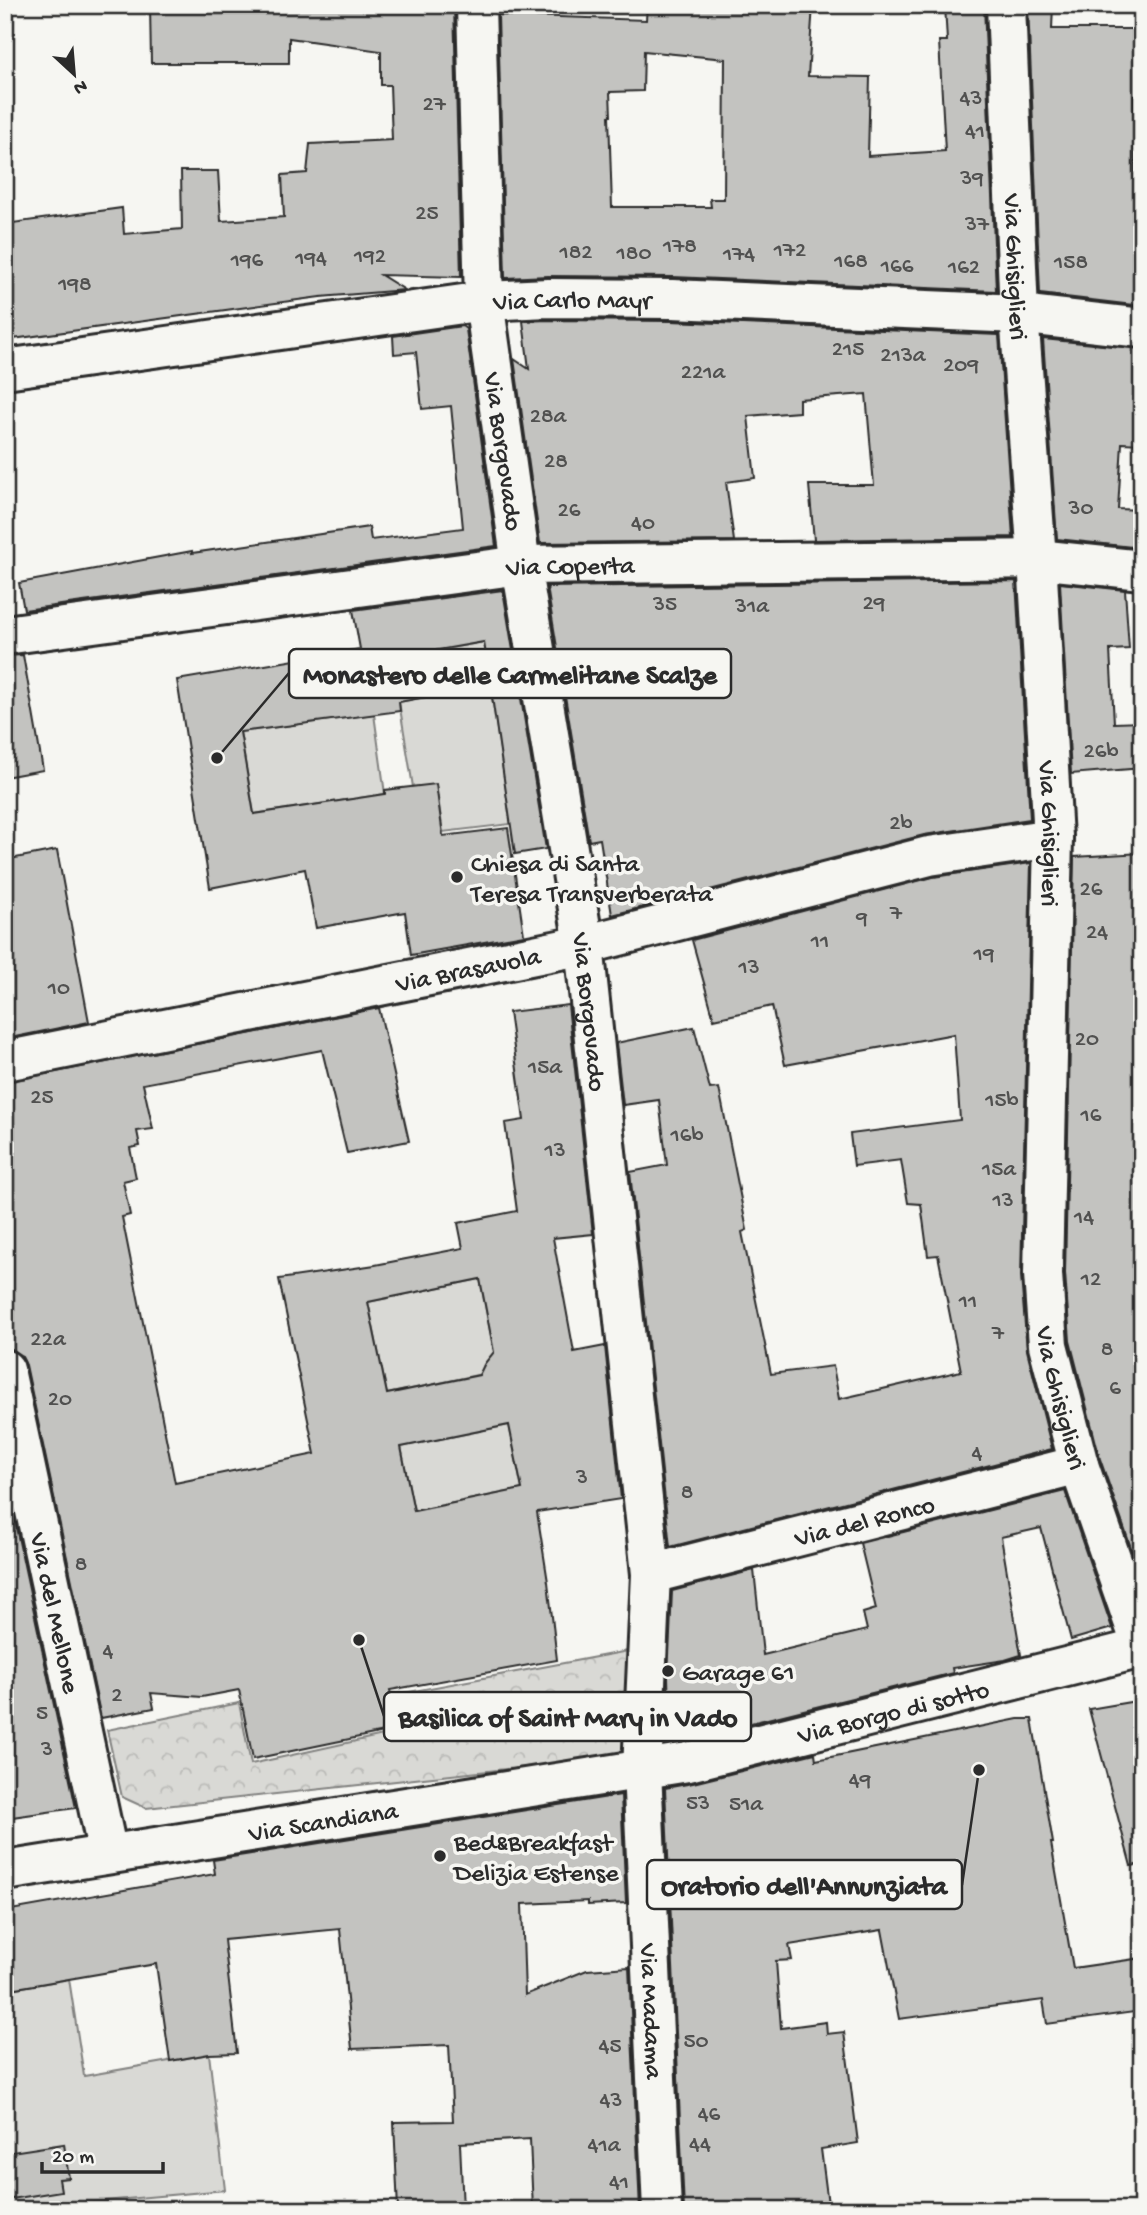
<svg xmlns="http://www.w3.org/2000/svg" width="1147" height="2215" viewBox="0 0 1147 2215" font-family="'Gochi Hand',sans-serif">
<defs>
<pattern id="forest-crowns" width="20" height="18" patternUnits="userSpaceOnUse" patternTransform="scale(1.75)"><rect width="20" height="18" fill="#d9d9d5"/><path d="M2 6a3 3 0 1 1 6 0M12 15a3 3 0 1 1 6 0" fill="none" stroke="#babab7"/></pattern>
</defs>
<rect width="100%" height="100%" fill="#f6f6f2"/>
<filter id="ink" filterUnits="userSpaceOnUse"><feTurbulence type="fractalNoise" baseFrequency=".0143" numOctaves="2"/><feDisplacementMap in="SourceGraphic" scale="14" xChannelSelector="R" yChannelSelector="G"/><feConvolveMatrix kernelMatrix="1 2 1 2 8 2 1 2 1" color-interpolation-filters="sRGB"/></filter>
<g filter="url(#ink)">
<path fill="url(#forest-crowns)" stroke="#828280" stroke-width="2" d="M628,1651L627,1756L146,1808L122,1797L107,1730L239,1703L251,1764L406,1730L398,1694Z"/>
<path fill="#d9d9d5" stroke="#828280" stroke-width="2" d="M484,642L511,824L443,832L436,785L413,787L399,702L426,697L421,653Z
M374,714L385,794L254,814L240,732Z
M480,1279L495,1357C486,1360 482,1364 482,1374L387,1394L368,1302Z
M509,1425L522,1489L414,1511L401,1447Z
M69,1979L84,2076L209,2054L225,2190L5,2210V1990Z"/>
<path fill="#c3c3c0" stroke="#2b2b2b" stroke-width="2" fill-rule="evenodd" d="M150,5H454L461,277L381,275L405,290L320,297L5,340V224L122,208L124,234L182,229L181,171H218L221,221L284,217L282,175L307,173L310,144L392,140L390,85H381V51L289,38V63H151Z
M647,5H813L808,76L870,77L868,156L945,151L939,41H947L945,5H984L996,291L673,277L548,276L505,278L498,15L646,20ZM644,51L725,59L724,199H710L711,207H612L609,116H611L610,92L643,91Z
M1028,5H1053L1052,29H1142V95L1134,96L1135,178H1142V306L1040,294Z
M548,320L671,321L999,335L1013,537L814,540L809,485H874L866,394L799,399V412L748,416L755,478L726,482L734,541L540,543L514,359L529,369L523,321Z
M462,326L466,329L496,546L24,610L19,583L192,551V553L369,527L371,540L463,528L451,406L422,409L416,352L394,354L393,336Z
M1043,339L1142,349V444L1122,443L1118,509L1142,510V548L1057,539Z
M1016,581L1030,819L924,835L612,915L600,839L589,841L547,587Z
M1060,583L1125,590L1129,649L1110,650L1114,723L1142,722V768L1071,774Z
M503,590L546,849L515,854L484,642L421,653L426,697L399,702L400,711L240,732L254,814L385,794V790L436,784L443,836L508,828L524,935L411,955L405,912L316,928L305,869L210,888L177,680L360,649L353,610Z
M23,655L43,770L5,777V656Z
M57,850L89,1022L5,1039V860Z
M1142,853V1579L1100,1459L1070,1341L1065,1273L1074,857Z
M1031,863L1021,1276L1027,1350L1052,1449L670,1547L630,1172L667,1165L659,1100L623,1105L616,1043L694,1027L710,1089L719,1088L747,1230L742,1232L771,1374L833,1366L839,1399L961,1371L938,1255L928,1256L921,1204L908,1203L901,1160L854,1166L850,1134L960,1120L954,1034L785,1065L772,1006L714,1019L692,940L933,877Z
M568,1005L593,1234L553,1238L574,1352L605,1346L621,1499L537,1512L548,1582L557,1660L390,1690L398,1729L253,1759L239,1690L202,1697L151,1693L154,1708L101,1718L26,1365L21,1355L12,1349H5V1082L379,1008L409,1141L347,1153L322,1050L143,1084L153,1129L137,1131L140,1146L130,1148L136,1178L123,1181L130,1215L122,1217L175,1483L315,1454L279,1279L375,1265L463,1248L458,1223L517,1211L505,1123L524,1120L509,1012ZM480,1279L494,1352L485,1363L479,1375L387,1394L368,1302ZM509,1425L522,1489L414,1511L401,1447Z
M5,1476L76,1808L5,1818Z
M1065,1491L1112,1628L1071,1640L1041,1528L1001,1537L1021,1655L1005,1660L952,1668L953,1673L670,1743L668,1677L672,1591L754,1570L763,1655L867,1630L863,1613L876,1609L860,1543Z
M1142,1700V1864L1131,1866L1089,1709Z
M1018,1719H1032L1053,1843H1051L1073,1968L1142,1958V2011L1047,2024L1043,2000L899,2019L882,1930L789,1945L792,1960L776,1961L781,2028L826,2022L827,2034L844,2032L858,2143L821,2149L828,2204L794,2210H684L665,1788L693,1783L815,1753L816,1760Z
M621,1795L626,1903L588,1905V1901L522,1904L525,1995L587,1970L629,1967L640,2210H533L530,2139L460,2143L463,2210H398L394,2122L453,2121L449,2045L352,2049L340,1929L224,1940L237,2053L209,2054L170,2061L156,1964L5,1990V1911L215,1874L213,1860Z
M64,2144L69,2178L59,2179L61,2191L5,2200V2153Z"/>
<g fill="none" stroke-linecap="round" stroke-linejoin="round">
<defs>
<g id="minor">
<path id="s1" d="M476,5L484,301L521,565L584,945L651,1574L642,1770L662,2210"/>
<path id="s2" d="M1006,5L1019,314L1037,559L1053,838L1043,1274L1048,1345L1079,1465L1142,1647"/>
<path id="s3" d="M5,369L484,301L548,298L672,299L1019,314L1142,328"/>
<path id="s4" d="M5,635L521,565L1037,559L1142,570"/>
<path id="s5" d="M5,1061L584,945L929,856L1053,838"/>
<path id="s6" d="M5,1370L108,1854"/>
<path id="s7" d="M651,1574L1079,1465"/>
<path id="s8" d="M5,1871L688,1762L1142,1648"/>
</g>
</defs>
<use href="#minor" stroke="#2b2b2b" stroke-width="44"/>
<use href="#minor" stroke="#f6f6f2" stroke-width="38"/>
</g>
</g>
<g fill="#2b2b2b" stroke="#f6f6f2" stroke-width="2.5">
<circle cx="457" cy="877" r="7"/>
<circle cx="668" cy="1671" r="7"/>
<circle cx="440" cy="1856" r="7"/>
</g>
<g text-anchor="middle" stroke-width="7" stroke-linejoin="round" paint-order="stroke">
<g font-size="23" fill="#515150">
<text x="971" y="104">43</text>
<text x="434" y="110">27</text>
<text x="975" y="137">41</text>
<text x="972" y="184">39</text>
<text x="427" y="219">25</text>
<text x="977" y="230">37</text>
<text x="680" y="252">178</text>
<text x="790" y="256">172</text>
<text x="576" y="258">182</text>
<text x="634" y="259">180</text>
<text x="739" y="260">174</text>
<text x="370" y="262">192</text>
<text x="311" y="264">194</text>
<text x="247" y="266">196</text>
<text x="851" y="267">168</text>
<text x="1071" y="268">158</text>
<text x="897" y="272">166</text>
<text x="964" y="273">162</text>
<text x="75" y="290">198</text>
<text x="848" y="355">215</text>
<text x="903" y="361">213a</text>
<text x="961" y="371">209</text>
<text x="703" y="378">221a</text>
<text x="548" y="422">28a</text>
<text x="556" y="467">28</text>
<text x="1081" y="514">30</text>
<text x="569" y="516">26</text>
<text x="643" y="529">40</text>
<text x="874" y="609">29</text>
<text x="665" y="610">35</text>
<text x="752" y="612">31a</text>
<text x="1101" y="757">26b</text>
<text x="901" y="829">2b</text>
<text x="1091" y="895">26</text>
<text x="896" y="919">7</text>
<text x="862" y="924">9</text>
<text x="1097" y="938">24</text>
<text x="820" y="947">11</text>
<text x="984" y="960">19</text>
<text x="749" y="973">13</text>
<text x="59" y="994">10</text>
<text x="1087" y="1045">20</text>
<text x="545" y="1073">15a</text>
<text x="42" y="1103">25</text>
<text x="1002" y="1106">15b</text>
<text x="1091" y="1121">16</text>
<text x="687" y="1141">16b</text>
<text x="555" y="1156">13</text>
<text x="999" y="1175">15a</text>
<text x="1003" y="1206">13</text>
<text x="1084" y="1223">14</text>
<text x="1091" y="1285">12</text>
<text x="968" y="1307">11</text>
<text x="998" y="1339">7</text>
<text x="48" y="1345">22a</text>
<text x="1107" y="1355">8</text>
<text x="1115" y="1394">6</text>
<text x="60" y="1405">20</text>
<text x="977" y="1459">4</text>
<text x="582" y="1483">3</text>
<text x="687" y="1498">8</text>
<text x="81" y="1570">8</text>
<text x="108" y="1657">4</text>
<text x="117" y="1701">2</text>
<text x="42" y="1719">5</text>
<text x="47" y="1755">3</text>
<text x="860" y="1786">49</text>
<text x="698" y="1809">53</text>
<text x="746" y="1810">51a</text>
<text x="696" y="2047">50</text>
<text x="610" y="2052">45</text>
<text x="611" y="2106">43</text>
<text x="709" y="2120">46</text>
<text x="700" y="2150">44</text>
<text x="604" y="2151">41a</text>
<text x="619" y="2188">41</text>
</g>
<g font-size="26" fill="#2b2b2b" stroke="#f6f6f2">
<text dy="9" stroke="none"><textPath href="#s2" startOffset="262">Via Ghisiglieri</textPath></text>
<text dy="9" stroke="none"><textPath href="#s3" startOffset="572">Via Carlo Mayr</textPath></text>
<text dy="9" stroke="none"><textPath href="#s1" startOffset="448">Via Borgovado</textPath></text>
<text dy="9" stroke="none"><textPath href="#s4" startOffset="570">Via Coperta</textPath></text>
<text dy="9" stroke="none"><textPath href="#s2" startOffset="830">Via Ghisiglieri</textPath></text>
<text dy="9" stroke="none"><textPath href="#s5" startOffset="472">Via Brasavola</textPath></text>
<text dy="9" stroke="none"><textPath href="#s1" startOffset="1015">Via Borgovado</textPath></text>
<text dy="9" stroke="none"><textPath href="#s2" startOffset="1396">Via Ghisiglieri</textPath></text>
<text dy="9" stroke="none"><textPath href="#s7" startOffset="220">Via del Ronco</textPath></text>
<text dy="9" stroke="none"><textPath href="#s6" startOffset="248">Via del Mellone</textPath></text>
<text dy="9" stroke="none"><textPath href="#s8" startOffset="903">Via Borgo di sotto</textPath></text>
<text dy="9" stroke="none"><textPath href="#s8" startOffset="322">Via Scandiana</textPath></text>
<text dy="9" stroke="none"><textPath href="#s1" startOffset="2018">Via Madama</textPath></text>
</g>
<g font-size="26" fill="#2b2b2b" stroke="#f6f6f2" text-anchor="start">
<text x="471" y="871">Chiesa di Santa<tspan x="471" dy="30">Teresa Transverberata</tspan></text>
<text x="682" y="1680">Garage 61</text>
<text x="454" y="1850">Bed&amp;Breakfast<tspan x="454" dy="30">Delizia Estense</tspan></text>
</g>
</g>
<path fill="none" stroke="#2b2b2b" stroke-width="2.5" d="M217 758L289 673M359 1640L384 1716M979 1770L962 1885"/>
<g fill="#2b2b2b" stroke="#f6f6f2" stroke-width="2.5">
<circle cx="217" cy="758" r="7"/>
<circle cx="359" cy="1640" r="7"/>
<circle cx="979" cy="1770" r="7"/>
</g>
<g fill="#f6f6f2" stroke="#2b2b2b" stroke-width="2.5">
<rect x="289" y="649" width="442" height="49" rx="7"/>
<rect x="384" y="1692" width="367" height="49" rx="7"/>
<rect x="647" y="1860" width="315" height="49" rx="7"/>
</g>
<g font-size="28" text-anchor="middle" font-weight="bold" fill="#2b2b2b">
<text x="510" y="683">Monastero delle Carmelitane Scalze</text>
<text x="568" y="1726">Basilica of Saint Mary in Vado</text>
<text x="804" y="1894">Oratorio dell'Annunziata</text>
</g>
<rect width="1147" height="2215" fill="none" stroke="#f6f6f2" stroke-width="28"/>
<rect x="14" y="14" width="1119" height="2187" fill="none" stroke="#2b2b2b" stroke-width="2.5" filter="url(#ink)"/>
<g transform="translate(74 74) rotate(154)" stroke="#f6f6f2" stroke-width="5" paint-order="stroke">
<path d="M0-5L12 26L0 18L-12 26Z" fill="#2b2b2b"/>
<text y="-10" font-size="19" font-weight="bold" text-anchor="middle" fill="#2b2b2b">N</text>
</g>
<path d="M42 2162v10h121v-10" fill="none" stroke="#2b2b2b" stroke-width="3.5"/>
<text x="52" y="2162" font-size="21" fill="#2b2b2b" stroke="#f6f6f2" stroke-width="5" paint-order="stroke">20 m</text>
</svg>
